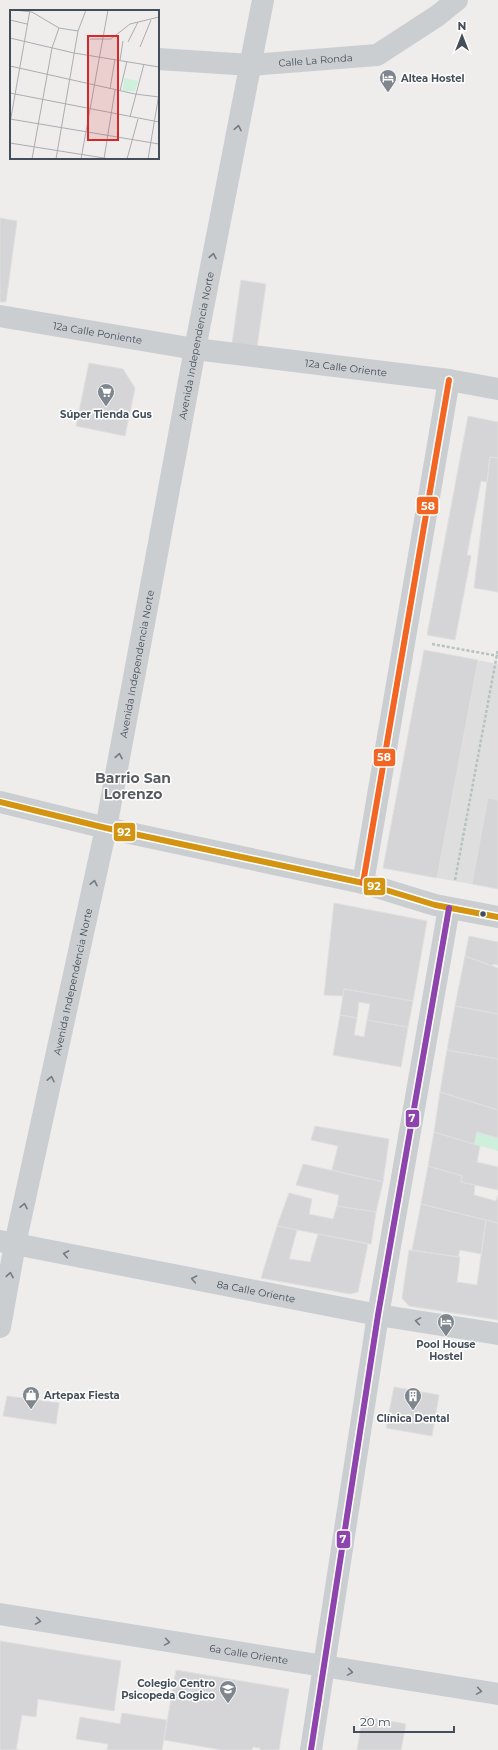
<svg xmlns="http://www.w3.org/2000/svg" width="498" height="1750" viewBox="0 0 498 1750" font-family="Montserrat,sans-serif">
<rect width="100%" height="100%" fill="#eeedec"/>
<path fill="#dfdede" d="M424,650L498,664V889L383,868Z"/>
<path fill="#cfefdd" d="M477,1132L498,1138V1151L474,1144Z"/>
<path fill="#d5d5d7" stroke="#dfdfdf" d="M0,218L17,221L6,302H0Z
M241,280L266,284L256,354L231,351Z
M89,363L123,369L135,388L125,436L76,426Z
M468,416L498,422V458L490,457L487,482L481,481L467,555L471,556L455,640L427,635Z
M490,457L498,458V592L474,588Z
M424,650L478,660L437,878L383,868Z
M488,798L498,800V889L472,884Z
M334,903L427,921L413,1001L344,989L343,996L324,995Z
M469,936L498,942V965L493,964L492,966L465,956Z
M465,956L498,968V1014L455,1006Z
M344,989L413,1001L408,1027L367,1020L370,1004L359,1002L357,1018L340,1015Z
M455,1006L498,1014V1059L447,1050Z
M340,1015L357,1018L354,1035L364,1037L367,1020L408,1027L401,1067L333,1055Z
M447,1050L498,1059V1110L440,1092Z
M440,1092L498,1110V1138L477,1132L474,1144L434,1132Z
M315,1126L389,1139L383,1182L332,1170L338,1146L311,1140Z
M434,1132L480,1146L477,1162L498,1167V1190L461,1182L462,1176L428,1166Z
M303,1164L383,1182L376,1212L337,1206L339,1195L296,1185Z
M428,1166L462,1176L461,1182L475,1185L474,1195L496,1201L498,1195V1223L421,1204Z
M289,1193L312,1199L309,1214L333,1219L337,1206L376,1212L371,1244L277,1226Z
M421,1204L486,1220L481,1254L460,1250L458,1257L412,1250Z
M486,1220L498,1223V1320L409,1306L402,1298L409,1250L460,1257L457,1282L477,1285Z
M277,1226L297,1230L289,1259L310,1262L318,1234L368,1244L358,1292L350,1294L261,1278Z
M394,1387L439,1395L432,1436L386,1428Z
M7,1396L59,1403L56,1424L3,1416Z
M0,1641L121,1661L114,1711L38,1699L36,1717L22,1715L16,1750H19H0Z
M176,1670L289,1689L279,1750H260V1748L253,1747L252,1750H222L164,1740Z
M122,1713L167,1720L162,1750H107L108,1744L76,1739L80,1717L120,1724Z
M363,1716L406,1724L401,1750H357Z"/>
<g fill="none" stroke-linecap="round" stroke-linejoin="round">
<path stroke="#b6c3c1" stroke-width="2.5" stroke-dasharray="3 2" stroke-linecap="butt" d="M432,644L498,656
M455,880L498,649"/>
<g stroke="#cbced1" stroke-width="22">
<path id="s1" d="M158,59L251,65L377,55L437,16L457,0"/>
<path id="s2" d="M0,316L195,349L449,380L498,389"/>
<path d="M0,802L106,828L363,883L435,905L498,917"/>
<path d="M363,883L449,380"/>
<path id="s3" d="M0,1241L378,1315L498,1334"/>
<path id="s4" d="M0,1327L15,1244L106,828L195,349L263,0"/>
<path id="s5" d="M0,1614L498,1694"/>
<path d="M311,1750L378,1315L449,908"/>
</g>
<defs>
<path id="bus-1" d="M0,802L106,828L363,883L435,905L498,917"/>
<path id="bus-2" d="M363,883L449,380"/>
<path id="bus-3" d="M311,1750L378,1315L449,908"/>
</defs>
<use href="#bus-1" stroke="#fff" stroke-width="9"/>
<use href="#bus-2" stroke="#fff" stroke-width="9"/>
<use href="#bus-3" stroke="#fff" stroke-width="9"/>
<use href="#bus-1" stroke="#d39412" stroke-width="6"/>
<use href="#bus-2" stroke="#f26522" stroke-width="6"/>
<use href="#bus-3" stroke="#8e44ad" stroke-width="6"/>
</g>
<defs><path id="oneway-chevron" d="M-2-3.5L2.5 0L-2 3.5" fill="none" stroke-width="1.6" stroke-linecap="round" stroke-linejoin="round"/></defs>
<g stroke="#737b84">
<use href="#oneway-chevron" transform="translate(238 128) rotate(-79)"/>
<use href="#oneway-chevron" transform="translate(213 256) rotate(-79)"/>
<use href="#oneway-chevron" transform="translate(119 756) rotate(-80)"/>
<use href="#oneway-chevron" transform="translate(94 883) rotate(-78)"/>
<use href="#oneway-chevron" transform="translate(51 1079) rotate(-78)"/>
<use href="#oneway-chevron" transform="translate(24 1206) rotate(-78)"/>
<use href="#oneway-chevron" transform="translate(66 1254) rotate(-169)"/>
<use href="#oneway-chevron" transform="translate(10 1275) rotate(-80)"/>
<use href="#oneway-chevron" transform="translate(194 1279) rotate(-169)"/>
<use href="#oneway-chevron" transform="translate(418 1321) rotate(-171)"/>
<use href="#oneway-chevron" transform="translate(38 1621) rotate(9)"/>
<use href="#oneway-chevron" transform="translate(167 1642) rotate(9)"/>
<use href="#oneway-chevron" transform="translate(350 1672) rotate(9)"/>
<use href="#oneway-chevron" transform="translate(479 1691) rotate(9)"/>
</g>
<defs>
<symbol id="hotel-pin" viewBox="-11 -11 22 30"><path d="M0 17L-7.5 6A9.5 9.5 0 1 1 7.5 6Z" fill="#7f868d" stroke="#fff"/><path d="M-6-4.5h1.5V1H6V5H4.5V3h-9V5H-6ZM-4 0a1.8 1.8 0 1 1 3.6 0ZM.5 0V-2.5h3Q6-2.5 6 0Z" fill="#fff"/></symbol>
<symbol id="supermarket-pin" viewBox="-11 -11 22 30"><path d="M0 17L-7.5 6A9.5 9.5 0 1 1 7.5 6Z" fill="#7f868d" stroke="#fff"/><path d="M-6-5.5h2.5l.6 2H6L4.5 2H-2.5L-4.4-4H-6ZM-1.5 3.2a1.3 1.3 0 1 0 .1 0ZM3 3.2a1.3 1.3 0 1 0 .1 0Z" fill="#fff"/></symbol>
<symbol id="shop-pin" viewBox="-11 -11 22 30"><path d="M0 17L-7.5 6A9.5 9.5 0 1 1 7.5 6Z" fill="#7f868d" stroke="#fff"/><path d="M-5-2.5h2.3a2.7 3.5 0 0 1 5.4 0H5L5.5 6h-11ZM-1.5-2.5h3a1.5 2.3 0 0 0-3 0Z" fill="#fff"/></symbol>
<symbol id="building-pin" viewBox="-11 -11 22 30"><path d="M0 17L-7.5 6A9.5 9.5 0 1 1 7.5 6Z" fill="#7f868d" stroke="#fff"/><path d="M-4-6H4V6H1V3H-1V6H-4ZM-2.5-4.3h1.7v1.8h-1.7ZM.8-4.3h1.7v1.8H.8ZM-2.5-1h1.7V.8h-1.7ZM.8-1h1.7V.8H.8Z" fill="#fff"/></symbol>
<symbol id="university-pin" viewBox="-11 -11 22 30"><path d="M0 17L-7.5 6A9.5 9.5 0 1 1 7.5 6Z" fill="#7f868d" stroke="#fff"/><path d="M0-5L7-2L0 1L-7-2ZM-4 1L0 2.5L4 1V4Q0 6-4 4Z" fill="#fff"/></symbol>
</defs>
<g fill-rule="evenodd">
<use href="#hotel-pin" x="378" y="68" width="20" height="27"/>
<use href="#supermarket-pin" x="96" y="382" width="20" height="27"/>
<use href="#hotel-pin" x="436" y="1312" width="20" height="27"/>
<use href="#shop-pin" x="21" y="1385" width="20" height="27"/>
<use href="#building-pin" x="403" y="1386" width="20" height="27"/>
<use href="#university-pin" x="218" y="1679" width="20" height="27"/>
</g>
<circle fill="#434e5a" stroke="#fff" stroke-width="1.5" cx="483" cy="914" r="3.5"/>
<g text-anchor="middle" stroke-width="3" stroke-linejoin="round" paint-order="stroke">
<g font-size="10" fill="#434e5a" stroke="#fff">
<text dy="4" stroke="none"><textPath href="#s1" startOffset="158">Calle La Ronda</textPath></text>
<text dy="4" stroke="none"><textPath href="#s2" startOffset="99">12a Calle Poniente</textPath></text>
<text dy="4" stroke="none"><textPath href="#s4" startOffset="1001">Avenida Independencia Norte</textPath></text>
<text dy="4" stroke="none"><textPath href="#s2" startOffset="350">12a Calle Oriente</textPath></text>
<text dy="4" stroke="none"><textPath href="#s4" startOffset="677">Avenida Independencia Norte</textPath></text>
<text dy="4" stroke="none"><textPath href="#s4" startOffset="353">Avenida Independencia Norte</textPath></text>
<text dy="4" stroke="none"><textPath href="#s3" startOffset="261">8a Calle Oriente</textPath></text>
<text dy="4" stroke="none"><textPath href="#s5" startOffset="252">6a Calle Oriente</textPath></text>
</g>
<g font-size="10" font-weight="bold" fill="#434e5a" stroke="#fff">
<text x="401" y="82" text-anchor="start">Altea Hostel</text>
<text x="106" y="418">Súper Tienda Gus</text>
<text x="446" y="1348">Pool House<tspan x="446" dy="12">Hostel</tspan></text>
<text x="44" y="1399" text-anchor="start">Artepax Fiesta</text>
<text x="413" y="1422">Clínica Dental</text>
<text x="215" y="1687" text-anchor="end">Colegio Centro<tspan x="215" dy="12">Psicopeda Gogico</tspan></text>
</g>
<g font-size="14" font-weight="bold" fill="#585c61" stroke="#fff">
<text x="133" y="783">Barrio San<tspan x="133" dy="16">Lorenzo</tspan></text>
</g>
</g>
<g transform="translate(10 10)">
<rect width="149" height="149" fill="#eeedec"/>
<path d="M114,68L128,71L125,81H113Z" fill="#cfefdd"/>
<path fill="none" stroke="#aaadb2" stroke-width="1" d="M4,0L22,2L49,18L68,21M0,10L17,14M0,28L64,43L149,57M80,29H101L120,14L149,7M118,32L128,12M130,37L141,10M110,50L113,31M0,56L125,84L149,87M100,79L105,49M110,81L117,51M0,83L149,112M120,107L134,54M0,109L149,134M0,113L20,0M0,133L100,149M22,149L42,38L49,18M46,149L68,21L76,0M71,149L98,0M94,149L105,80M117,149L128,109M138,149L149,84"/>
<path fill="#d62828" fill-opacity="0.15" stroke="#d62828" stroke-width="2" d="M78,26H108V130H78Z"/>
<rect width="149" height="149" fill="none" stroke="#434e5a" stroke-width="2"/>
</g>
<g stroke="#fff" stroke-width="1.5">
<rect x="416" y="496" width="23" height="19" rx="4" fill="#f26522"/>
<rect x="373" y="748" width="23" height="19" rx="4" fill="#f26522"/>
<rect x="113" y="822" width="23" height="20" rx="4" fill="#d39412"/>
<rect x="363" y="877" width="23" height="19" rx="4" fill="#d39412"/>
<rect x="405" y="1109" width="15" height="19" rx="4" fill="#8e44ad"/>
<rect x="336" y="1530" width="15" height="19" rx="4" fill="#8e44ad"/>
</g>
<g font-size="11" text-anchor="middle" font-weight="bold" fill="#fff">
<text x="428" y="510">58</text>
<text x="384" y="761">58</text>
<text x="124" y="836">92</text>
<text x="374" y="890">92</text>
<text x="412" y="1122">7</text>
<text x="343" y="1543">7</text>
</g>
<g transform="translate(462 36)" stroke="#ffffff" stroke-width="3" paint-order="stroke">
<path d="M0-3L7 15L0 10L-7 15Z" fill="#434e5a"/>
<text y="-6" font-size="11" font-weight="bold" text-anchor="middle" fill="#434e5a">N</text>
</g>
<path d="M354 1726v6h100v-6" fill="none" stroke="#434e5a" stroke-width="2"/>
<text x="360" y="1726" font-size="12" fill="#434e5a" stroke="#ffffff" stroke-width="3" paint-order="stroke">20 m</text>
</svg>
